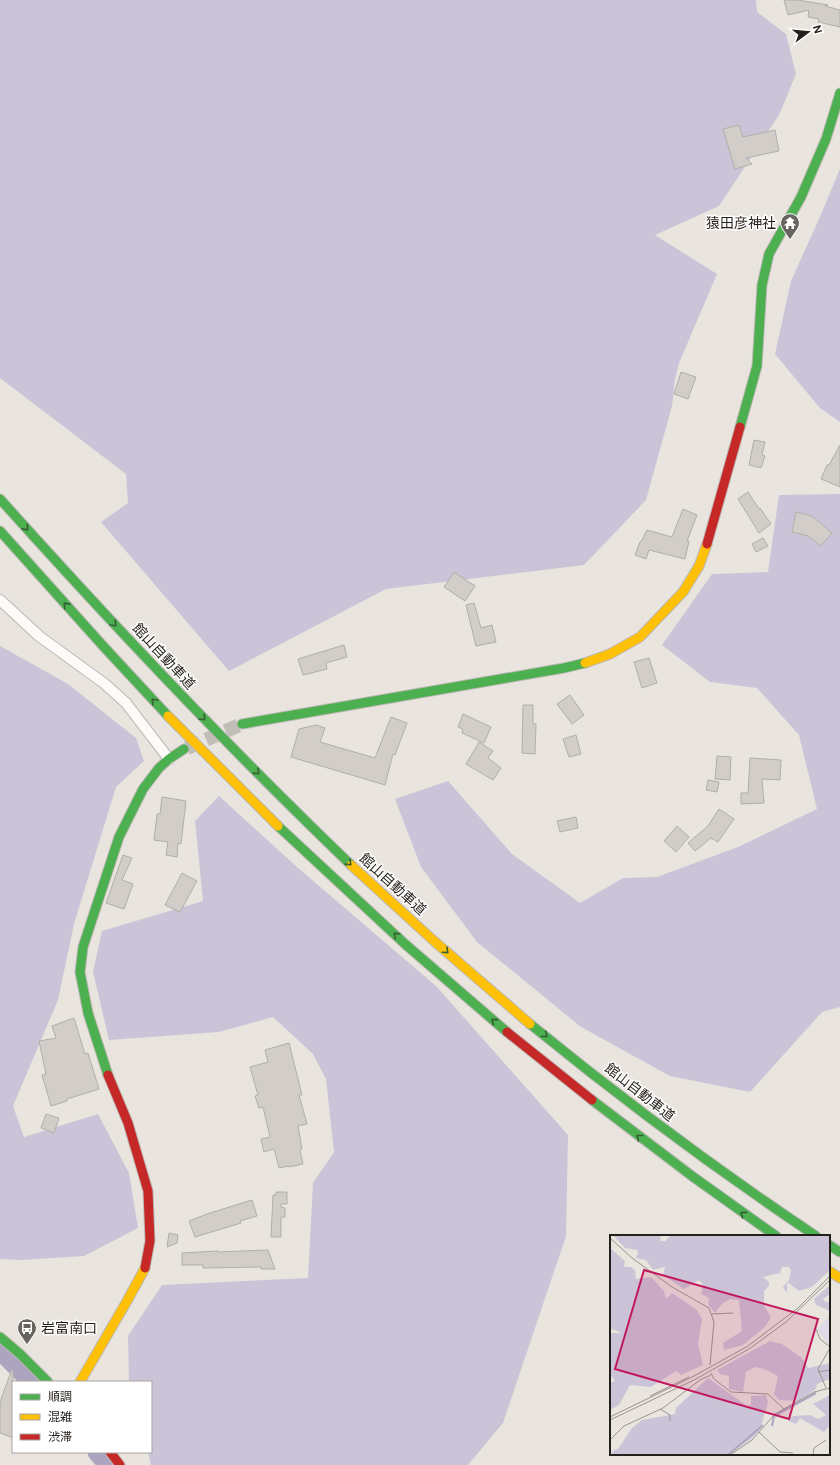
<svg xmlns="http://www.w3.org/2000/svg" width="840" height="1465" viewBox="0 0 840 1465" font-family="'DM Sans','Noto Sans JP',sans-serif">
<rect width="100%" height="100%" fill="#e9e4de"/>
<path fill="#cbc4d8" d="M0,0H756L757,12L786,34L796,74L779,115L719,206L655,235L717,274L679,363L675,380L672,406L646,500L584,565L386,589L229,671L101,522L128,503L126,474L0,378Z
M840,169V422L820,408L775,354L791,281L819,219Z
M840,494V1007L822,1012L750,1092L670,1076L581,1027L477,942L421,867L395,799L448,781L512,854L580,903L623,878L657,877L738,847L817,809L799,735L757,688L710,682L662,645L712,574L768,572L779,495Z
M0,646L68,684L136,738L144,761L116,787L74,924L58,1000L13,1106L24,1137L98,1114L129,1173L138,1228L84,1256L22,1260L0,1259Z
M219,796L297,867L436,986L568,1135L566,1236L503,1423L468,1465H151L148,1452H151V1382H129L128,1336L162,1285L308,1278L313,1183L334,1152L326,1079L313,1054L273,1017L219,1032L109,1040L93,972L102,931L203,901L195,821Z"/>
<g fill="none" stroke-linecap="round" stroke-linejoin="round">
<path stroke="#ada5bf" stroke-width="21" d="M0,1349L33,1382
M98,1452L110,1465"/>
</g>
<path fill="#d2cdc8" stroke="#b1aea9" d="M784,0H798L828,5L825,6L840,10V27L818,22L819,19L808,17L809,10L788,15Z
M739,125L743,137L775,130L779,151L746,158L752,164L735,169L723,129Z
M681,372L696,377L688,399L674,394Z
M754,440L765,442L762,455L765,456L761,468L749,465Z
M840,445V487L821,479L827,465H829Z
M748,492L759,509L760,508L771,524L759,533L738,499Z
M683,509L697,515L687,541H689L685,559L649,550L646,559L635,555L640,542H641L647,530L672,537Z
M796,512L812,516L832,533L821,546L808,536L792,532Z
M763,538L768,546L756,552L752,544Z
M454,572L475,586L465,601L444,587Z
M474,603L481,628L492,625L496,642L476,646L466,605Z
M344,645L347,657L326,663L327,669L303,675L298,659Z
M649,658L657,683L642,688L634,662Z
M570,695L584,715L572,724L557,704Z
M523,705H533V724H536L535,754L522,753Z
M463,714L491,727L484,743L462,733L463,729L458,727Z
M391,717L407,723L395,755L393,754L385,785L291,757L299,729L316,725L325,728L320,742L375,758Z
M576,735L581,754L569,757L563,739Z
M479,742L493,751L488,758L501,768L493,780L466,764Z
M717,756L731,757L730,780L715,779Z
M750,758L781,760L780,780L762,779L764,803L741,804V793H748Z
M708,780L719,782L717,792L706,790Z
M162,797L186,801L181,844L178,843L177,857L166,855L168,842L154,840L157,814H160Z
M719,809L734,819L718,842L711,838L695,851L688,843L708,826Z
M576,817L578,828L560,832L557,821Z
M677,826L689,837L676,852L664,841Z
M123,855L132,858L122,880L133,884L124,909L106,903Z
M182,873L197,881L180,912L165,905Z
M74,1018L85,1054L88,1053L99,1089L67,1099V1101L51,1106L42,1075L46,1074L39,1041L56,1038L52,1026Z
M289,1043L302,1095H299L307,1124L298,1126L302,1149L300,1150L303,1164L289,1167V1166L279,1168L274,1149L264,1152L261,1139L270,1137L263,1107L259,1108L255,1096L258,1095L250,1067L268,1062L265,1050Z
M46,1114L59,1118L54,1133L41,1128Z
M276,1192H287V1204H281V1207L285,1208V1217H281V1237H271L273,1195H276Z
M252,1200L257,1216L240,1221L241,1223L195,1237L189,1221L207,1214Z
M169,1233L178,1235L177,1243L167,1247Z
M268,1250L275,1269H261V1267L203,1268V1265H182V1253L218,1251V1252Z
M12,1369L13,1370V1438L0,1433V1402Z"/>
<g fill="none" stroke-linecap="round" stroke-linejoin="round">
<path stroke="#c1bdb7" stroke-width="14" stroke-dasharray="14 7" stroke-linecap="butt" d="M187,748L242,724"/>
<defs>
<path id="street" d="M0,600L39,636L105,684L126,703L169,759"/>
<path id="fast" d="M740,427L757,366L762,285L769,254L801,197L826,139L840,93
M0,499C113,625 229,748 351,865
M0,531L104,647L168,716
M242,724L564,668L585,663
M278,826L405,944L507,1032
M530,1024C622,1099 717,1170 816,1236
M108,1075L88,1013L80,972L83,947L119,837L143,789L159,768L169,759L184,749
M592,1100L692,1176L776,1236
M829,1245L840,1252
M0,1337L20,1354L48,1382"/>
<path id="slow" d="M585,663L610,654L640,637L683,592L699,566L707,544
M168,716L278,826
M351,865L434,941L530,1024
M829,1271L840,1278
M80,1382L127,1301L145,1268"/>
<path id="jam" d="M707,544L740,427
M507,1032L592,1100
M108,1075L128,1123L148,1191L150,1241L145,1268
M110,1452L120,1465"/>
</defs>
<use href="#street" stroke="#bcb8b3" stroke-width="12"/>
<use href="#fast" stroke="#bcb8b3" stroke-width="11"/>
<use href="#slow" stroke="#bcb8b3" stroke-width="11"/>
<use href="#jam" stroke="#bcb8b3" stroke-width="11"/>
<use href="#street" stroke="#fcfbfa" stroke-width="10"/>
<use href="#fast" stroke="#4caf50" stroke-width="9"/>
<use href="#slow" stroke="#ffc107" stroke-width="9"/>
<use href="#jam" stroke="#c62828" stroke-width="9"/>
</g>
<defs><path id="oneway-chevron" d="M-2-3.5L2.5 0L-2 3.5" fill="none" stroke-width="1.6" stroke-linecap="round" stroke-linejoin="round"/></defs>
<g stroke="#356033">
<use href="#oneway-chevron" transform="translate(26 528) rotate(49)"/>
<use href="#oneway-chevron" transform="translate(66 605) rotate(-132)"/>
<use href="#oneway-chevron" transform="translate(114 624) rotate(47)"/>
<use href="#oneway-chevron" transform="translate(154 701) rotate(-133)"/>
<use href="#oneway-chevron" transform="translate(203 718) rotate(47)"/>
<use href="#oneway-chevron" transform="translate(257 772) rotate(44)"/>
<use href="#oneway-chevron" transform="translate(349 863) rotate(44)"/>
<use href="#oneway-chevron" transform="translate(396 935) rotate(-138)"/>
<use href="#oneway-chevron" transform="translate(446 951) rotate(42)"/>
<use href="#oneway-chevron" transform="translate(494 1021) rotate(-140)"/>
<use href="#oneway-chevron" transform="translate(545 1035) rotate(39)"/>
<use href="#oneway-chevron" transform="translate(639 1137) rotate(-142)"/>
<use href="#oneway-chevron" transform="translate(743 1214) rotate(-144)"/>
</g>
<defs>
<symbol id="temple-pin" viewBox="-11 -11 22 30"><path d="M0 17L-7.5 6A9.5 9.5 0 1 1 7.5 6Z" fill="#68645f" stroke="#fff"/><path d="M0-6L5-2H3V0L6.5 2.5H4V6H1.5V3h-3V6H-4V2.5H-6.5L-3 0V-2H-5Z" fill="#fff"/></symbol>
<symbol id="bus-pin" viewBox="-11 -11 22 30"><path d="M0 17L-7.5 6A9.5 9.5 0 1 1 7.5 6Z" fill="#68645f" stroke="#fff"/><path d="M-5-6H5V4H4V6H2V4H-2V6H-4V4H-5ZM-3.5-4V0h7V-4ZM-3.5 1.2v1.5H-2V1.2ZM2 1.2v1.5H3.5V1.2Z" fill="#fff"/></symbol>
</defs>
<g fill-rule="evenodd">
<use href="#temple-pin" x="779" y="212" width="22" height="30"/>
<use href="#bus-pin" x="16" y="1317" width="22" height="30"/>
</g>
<g text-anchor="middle" stroke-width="3" stroke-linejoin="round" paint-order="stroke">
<g font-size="14" fill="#231f1b" stroke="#fff" text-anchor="end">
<text x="776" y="228">猿田彦神社</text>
<text x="41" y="1333" text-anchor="start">岩富南口</text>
</g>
<g font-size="14" fill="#231f1b" stroke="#fff">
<text transform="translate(164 656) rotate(47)" y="5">館山自動車道</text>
<text transform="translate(393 884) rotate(42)" y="5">館山自動車道</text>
<text transform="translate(640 1092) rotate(38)" y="5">館山自動車道</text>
</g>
</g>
<g transform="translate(610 1235)">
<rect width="220" height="220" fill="#e9e4de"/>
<path d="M220,81V111L207,95Z" fill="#ded8e7"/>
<path d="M3,0H51L50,6H55L61,0H220V35L202,52L189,56L177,47V58L173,52L179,45L181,36L179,32H172L170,38L153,42L159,47V51L154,56V71L161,82L156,91L133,110L114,115L113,108L132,96L129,65L120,64L113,68L105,78L98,69L99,63L91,59L93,50L89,45L74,54L53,40L55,32L43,35L36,25L26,23L28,19L27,15L15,13ZM1,14L15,26L14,32H21L25,35L26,44L41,42L54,56L56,64L62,58L87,75L92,84L88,109L93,130L71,140L66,136L41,152L20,150L9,170L0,175V148L5,146L0,139V98H12L0,93ZM220,50V59L213,64L216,67H220V76L206,70L204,64ZM160,106L172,109L192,123L198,133L220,128V144L207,149L206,154L188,166L169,165L164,159L168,141L154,134L145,132L136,137L133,157L119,154V141L110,139L107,135ZM98,143L137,171L141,170V161L156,160L158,167L150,195L141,204L121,218L113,220H3L2,216L0,217L8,214L22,193L32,185L65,179L66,173ZM220,160V190L214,197L190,183L186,189L179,186L178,184L183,181L200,180L208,184L216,180L203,169Z" fill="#cbc4d8"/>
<path fill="none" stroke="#ada5bf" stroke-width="2" d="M162,191L164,181L206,158M118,220L153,190"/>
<path fill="none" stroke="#9a9590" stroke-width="1" d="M0,3L22,23L62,52L99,73L104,87L100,130M102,79L123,78M206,94L210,104L220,112M208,137L220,135M101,138L104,144L121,157L158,159L174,174M216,153L208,134L220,113M40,161L79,142M50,174L60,180V186M0,182L84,141L138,111L188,73L220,41M0,185L86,144L139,114L176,87L220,45M149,197L170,217L183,218M0,205L14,191L53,173L90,145L101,140M120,220L142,205L165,179L204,157L220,153M203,220L204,213L216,205"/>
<path fill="#c2185b" fill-opacity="0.15" stroke="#c2185b" stroke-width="2" d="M34,35L208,84L179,184L5,134Z"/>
<rect width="220" height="220" fill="none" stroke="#231f1b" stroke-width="2"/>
</g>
<rect x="12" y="1381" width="140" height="72" fill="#ffffff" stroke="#a7a5a4"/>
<rect x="20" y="1394" width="20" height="6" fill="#4caf50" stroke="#a7a5a4"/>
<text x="48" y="1401" font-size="12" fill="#231f1b">順調</text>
<rect x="20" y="1414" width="20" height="6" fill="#ffc107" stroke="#a7a5a4"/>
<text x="48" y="1421" font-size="12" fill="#231f1b">混雑</text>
<rect x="20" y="1434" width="20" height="6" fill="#c62828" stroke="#a7a5a4"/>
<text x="48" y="1441" font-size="12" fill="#231f1b">渋滞</text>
<g transform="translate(808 32) rotate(74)" stroke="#ffffff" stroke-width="3" paint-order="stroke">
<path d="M0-3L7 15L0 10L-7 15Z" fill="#231f1b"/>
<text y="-6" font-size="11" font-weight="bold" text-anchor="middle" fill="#231f1b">N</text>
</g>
</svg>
